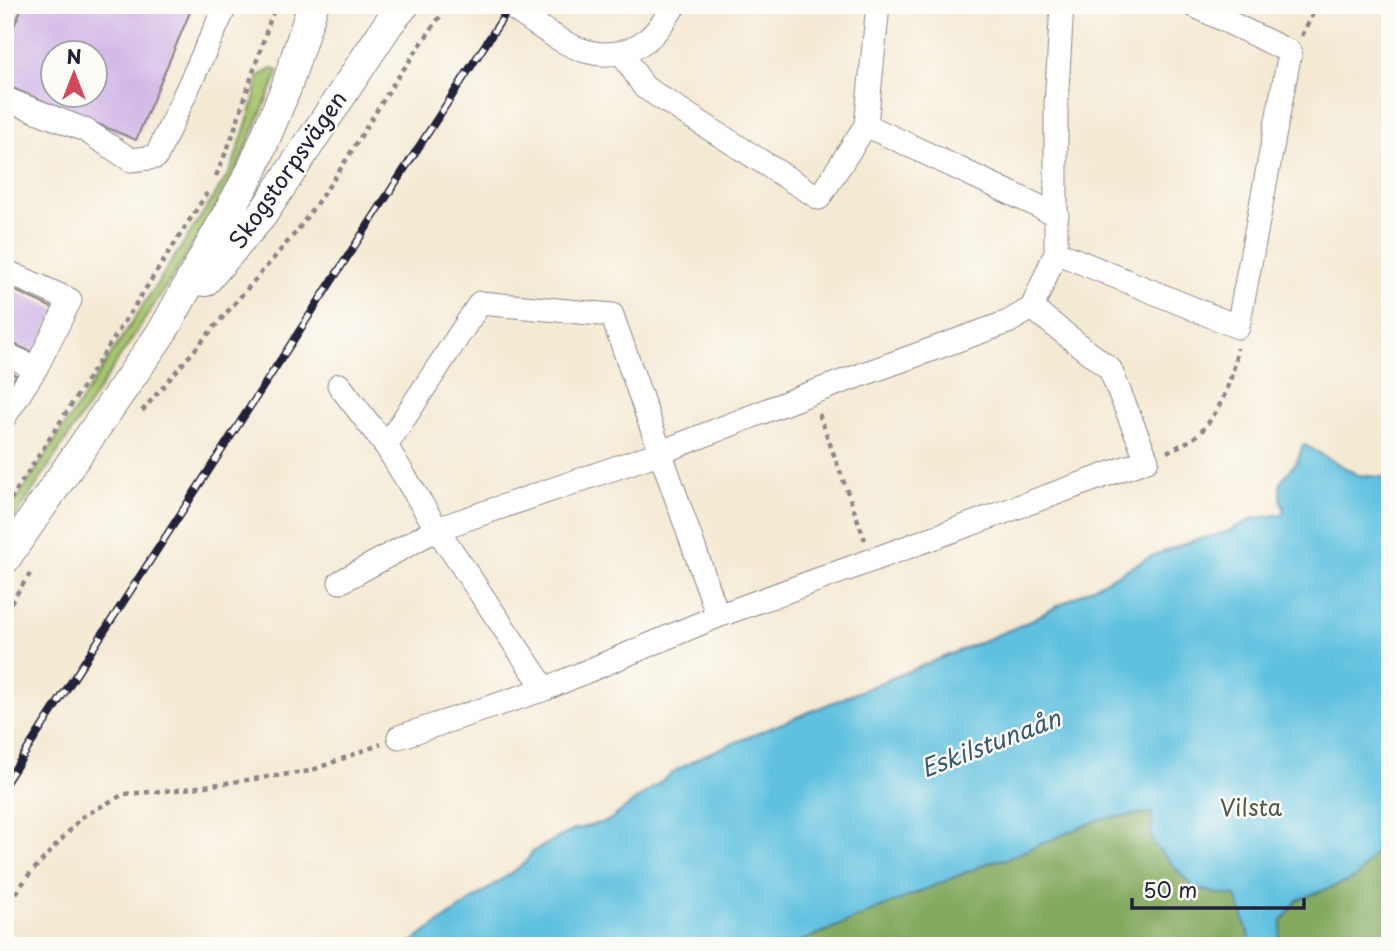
<svg xmlns="http://www.w3.org/2000/svg" width="1395" height="951" viewBox="0 0 1395 951" font-family="'Playpen Sans',sans-serif">
<rect width="100%" height="100%" fill="#fdfcf7"/>
<filter id="ink" filterUnits="userSpaceOnUse"><feTurbulence type="fractalNoise" baseFrequency=".0143" numOctaves="2"/><feDisplacementMap in="SourceGraphic" scale="14" xChannelSelector="R" yChannelSelector="G"/><feConvolveMatrix kernelMatrix="1 2 1 2 8 2 1 2 1" color-interpolation-filters="sRGB"/></filter>
<filter id="wash" filterUnits="userSpaceOnUse"><feTurbulence type="fractalNoise" baseFrequency=".00686" numOctaves="4" result="noise"/><feDisplacementMap in="SourceGraphic" scale="28" xChannelSelector="R" yChannelSelector="G"/><feGaussianBlur stdDeviation="1.57" result="paint"/><feColorMatrix in="noise" values="0 0 0 0 0 0 0 0 0 0 0 0 0 0 0 0 0 1.4 0 .05"/><feComposite in="paint" operator="in"/></filter>
<g filter="url(#wash)">
<rect width="100%" height="100%" fill="#f4e9d3"/>
<path fill="#a5c46c" stroke="#647354" stroke-width="2" d="M273,69L279,71L234,176L184,259L5,533V518L231,170L253,104L259,76Z"/>
<path fill="#84aa60" stroke="#53664e" stroke-width="2" d="M1153,813L1214,893L1236,896L1253,946H790L993,861L1006,859L1100,819Z
M1385,815H1390V946H1277L1282,921L1297,900L1356,878Z"/>
<path fill="#61c1df" stroke="#42728d" stroke-width="2" d="M1305,445L1358,475L1390,478V815L1385,816L1386,838L1356,878L1297,900L1282,921L1278,945L1253,946L1236,896L1214,893L1193,887L1151,841L1152,813L1100,819L1006,859L993,861L790,946H406L525,863L532,852L573,830L608,821L675,771L702,756L1024,624L1152,556L1195,540L1227,532L1252,519L1282,514L1284,510C1270,468 1298,477 1302,446Z"/>
<g id="blocks">
<path fill="#d2b8e6" fill-rule="evenodd" d="M23,5H193L136,140L5,85V47ZM52,52H94V94H52Z
M5,286L57,310L36,354L5,340Z
M5,370L16,375L5,398Z"/>
</g>
</g>
<g filter="url(#ink)">
<use href="#blocks" fill-opacity="0" stroke="#8b8687" stroke-width="2"/>
<g fill="none" stroke-linecap="round" stroke-linejoin="round">
<defs>
<path id="minor" d="M508,5C552,33 595,78 648,39C658,31 667,16 675,5
M622,53L644,87L819,198L866,125L878,5
M8,100L85,130L131,160L156,157L226,5
M866,125L1057,215
M1056,252L1238,327L1290,52L1193,5
M5,271L70,300L36,368L5,354
M339,385L386,446L437,529L545,689
M5,416L36,368
M386,446L480,303L612,315L718,616
M340,582L437,529L659,453L811,393L1008,322L1032,308L1056,252V105L1062,5
M399,737L545,689L718,616L1147,460L1110,369L1032,308"/>
<path id="major" d="M205,281L262,215L389,23L404,5
M5,559L164,329L252,170L286,88L313,5"/>
</defs>
<use href="#minor" stroke="#8b8687" stroke-width="25"/>
<use href="#major" stroke="#8b8687" stroke-width="32"/>
<path stroke="#8b8687" stroke-width="4.5" stroke-dasharray="5 5" stroke-linecap="butt" d="M1302,36L1317,5
M216,176L231,140L275,5
M142,411L297,231L338,173L392,86L448,5
M819,414L865,540
M1167,452C1175,448 1184,444 1192,439C1216,423 1235,377 1237,348
M5,508L207,193
M5,611L30,574
M5,910L27,877L82,817L124,794L177,790L310,771L381,744"/>
<use href="#minor" stroke="#fff" stroke-width="23"/>
<use href="#major" stroke="#fff" stroke-width="30"/>
<defs>
<path id="rail" d="M5,784L511,5"/>
</defs>
<use href="#rail" stroke="#22223b" stroke-width="8"/>
<use href="#rail" stroke="#fdfcf7" stroke-width="5" stroke-dasharray="16" stroke-linecap="butt"/>
</g>
</g>
<g text-anchor="middle" stroke-width="5" stroke-linejoin="round" paint-order="stroke">
<g font-size="23" fill="#22223b" stroke="#fdfcf7">
<text transform="translate(288 170) rotate(-55)" y="8">Skogstorpsvägen</text>
</g>
<g font-size="23" fill="#505b4c" stroke="#fdfcf7">
<text x="1251" y="816">Vilsta</text>
</g>
<g font-size="24" font-style="italic" fill="#385a74" stroke="#fdfcf7">
<text transform="translate(991 744) rotate(-21)" y="8">Eskilstunaån</text>
</g>
</g>
<rect width="1395" height="951" fill="none" stroke="#fdfcf7" stroke-width="28"/>
<g transform="translate(74 74)"><circle r="33" fill="#fdfcf7" stroke="#a5a5ac" stroke-width="2"/>
<path d="M0-5L12 26L0 18L-12 26Z" fill="#d1495b"/>
<text y="-10" font-size="19" font-weight="bold" text-anchor="middle" fill="#22223b">N</text>
</g>
<path d="M1132 898v10h172v-10" fill="none" stroke="#22223b" stroke-width="3.5"/>
<text x="1143" y="898" font-size="21" fill="#22223b" stroke="#fdfcf7" stroke-width="5" paint-order="stroke">50 m</text>
</svg>
